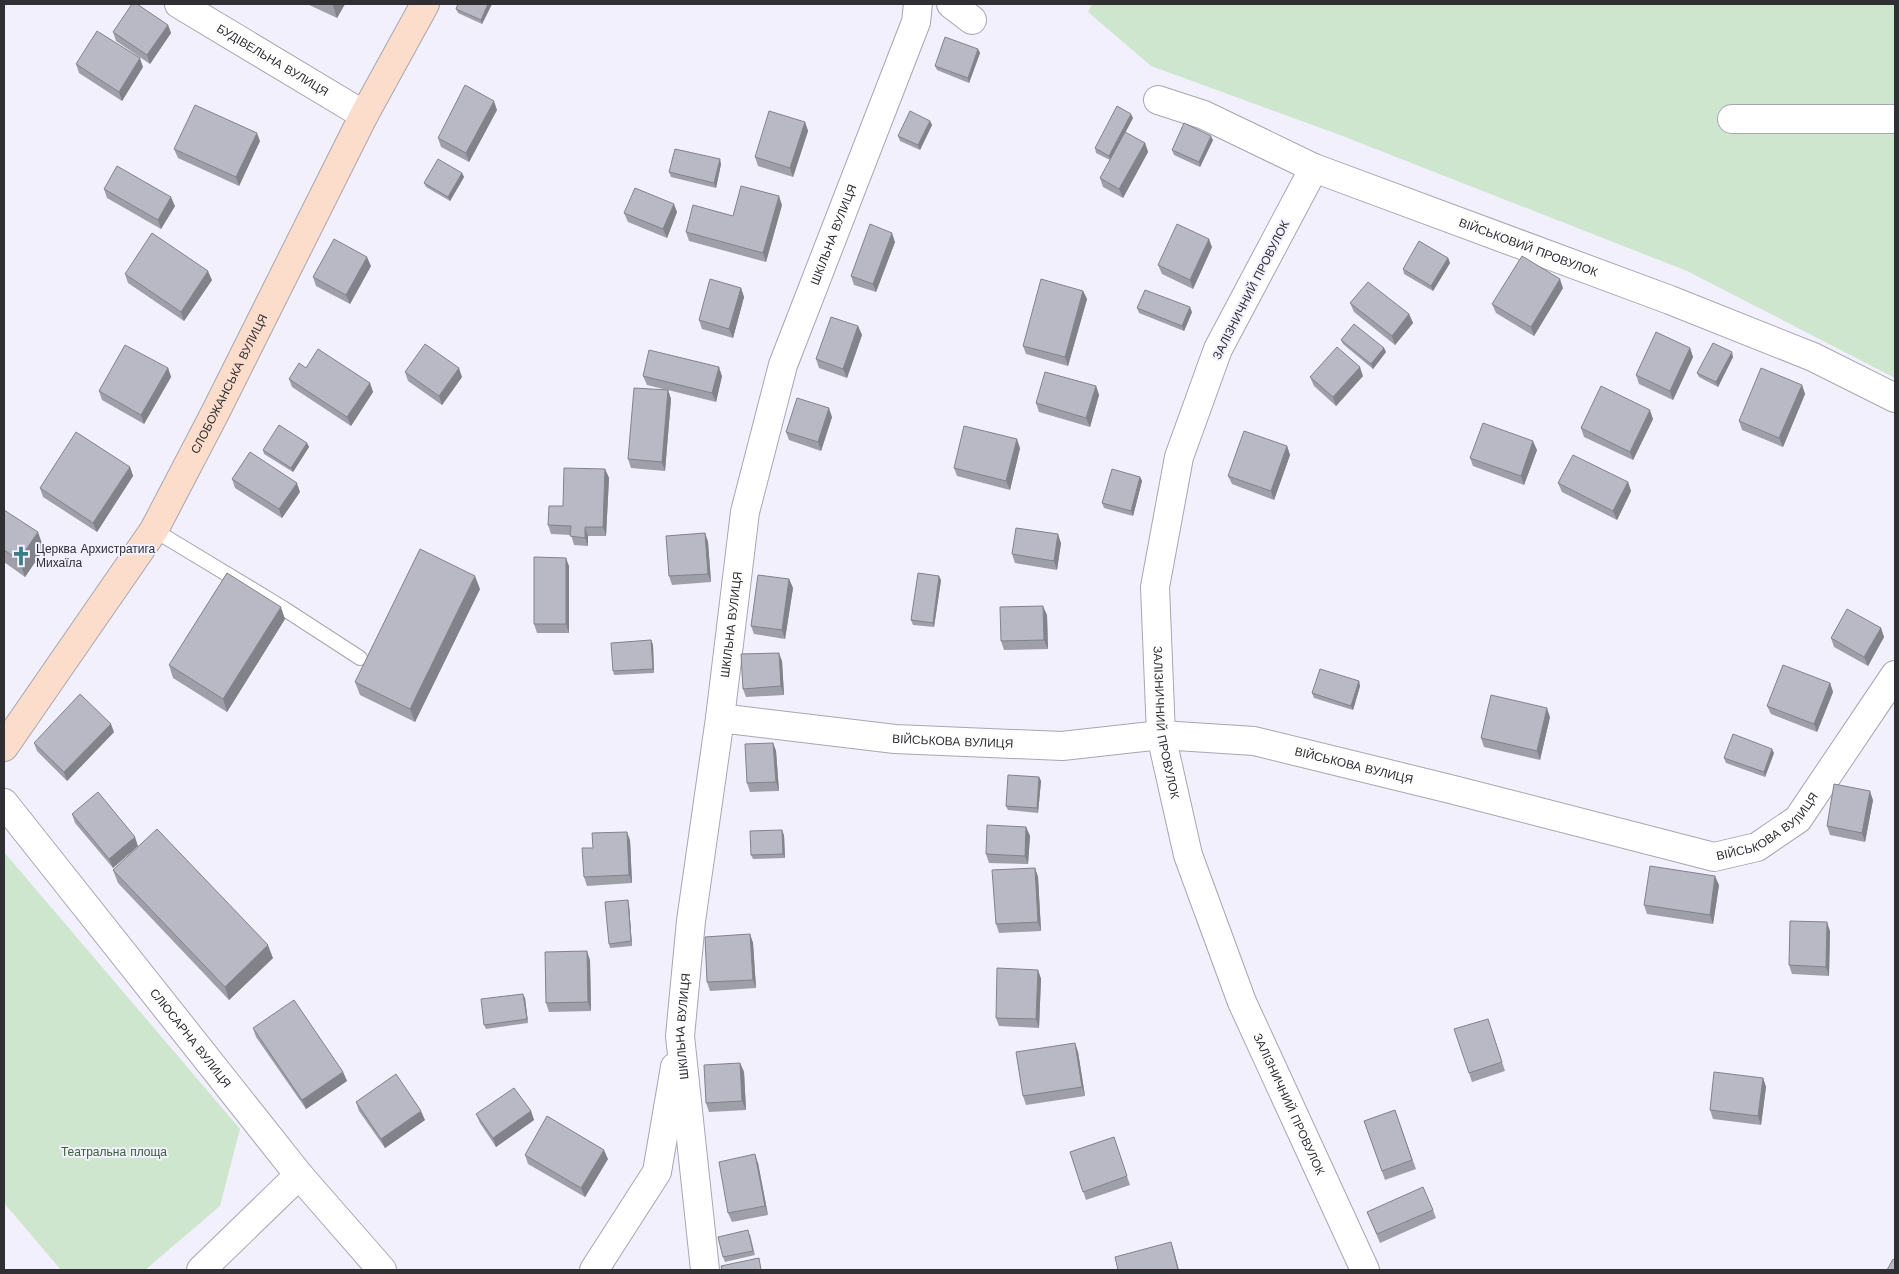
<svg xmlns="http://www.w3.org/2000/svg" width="1899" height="1274" viewBox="0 0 1899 1274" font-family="'Work Sans',sans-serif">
<rect width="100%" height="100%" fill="#f1f0fc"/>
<path fill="#cfe6ce" d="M1092,4H1895V378L1687,271L1340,135L1151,66L1088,12Z
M4,852L240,1129L220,1206L145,1270H61L4,1203Z"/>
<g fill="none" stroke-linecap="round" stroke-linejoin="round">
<defs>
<path id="lane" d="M154,530L283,608L360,658"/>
<g id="street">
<path id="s1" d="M179,4L364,115"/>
<path d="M951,4L972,20"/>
<path id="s2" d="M1158,100L1204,115L1314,168L1670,300L1813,357L1895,398"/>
<path d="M1732,119H1895"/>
<path id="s3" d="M1314,168L1218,349L1179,457L1155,587L1161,735L1188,855L1242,1002L1365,1270"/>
<path id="s4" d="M720,718L895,739L1062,746L1161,735L1254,741L1450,789L1714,857L1757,847L1798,819L1895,675"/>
<path id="s5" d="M4,803L299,1175L382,1270"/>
<path d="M201,1270L299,1175"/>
<path d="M594,1270L657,1172L675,1067"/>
<path id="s6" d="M705,1270L680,1036L691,921L720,718L745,512L783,365L916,22L918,4"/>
</g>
<g id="secondary">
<path id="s7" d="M4,747L154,530L215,413L364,115L425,4"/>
</g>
</defs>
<use href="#lane" stroke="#a7a6b1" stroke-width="16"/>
<use href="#street" stroke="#a7a6b1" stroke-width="30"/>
<use href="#secondary" stroke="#a7a6b1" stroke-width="30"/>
<use href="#lane" stroke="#fff" stroke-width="14"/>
<use href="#street" stroke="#fff" stroke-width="28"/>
<use href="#secondary" stroke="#fcddcb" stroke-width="28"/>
</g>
<path fill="#9f9fa9" d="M307,4H345L337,18Z
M492,4L482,24L458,13L456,9Z
M168,25L171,33L150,64L116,41L113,32Z
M978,49L980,53L969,83L937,70L935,66Z
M76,64L143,67L122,101L79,73Z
M497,110L469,162L441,147L438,138Z
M1133,118L1123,136L1145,143L1148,152L1123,198L1103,187L1100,178L1110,160L1096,153L1095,148Z
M930,121L932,125L920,150L900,141L898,136Z
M805,122L808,131L793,177L758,166L755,157Z
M1213,140L1200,167L1174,155L1172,150Z
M260,141L239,186L178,158L174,149Z
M721,164L716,188L671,177L669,172Z
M462,173L464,177L450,201L426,187L424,183Z
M104,189L175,206L161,229L107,198Z
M782,205L766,262L689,241L686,232Z
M677,212L667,238L628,222L624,213Z
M895,242L876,292L854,285L851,276Z
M1212,247L1193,289L1162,274L1158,265Z
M1448,258L1450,263L1433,291L1404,274L1403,269Z
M371,266L350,304L316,286L313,277Z
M125,274L212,280L184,321L128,283Z
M741,288L744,297L733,338L702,329L699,320Z
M1563,288L1534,336L1496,313L1492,304Z
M1083,291L1087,299L1068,366L1026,354L1023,346Z
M1350,303L1409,314L1413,323L1395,345L1354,312Z
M1137,308L1192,312L1184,331L1139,313Z
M858,326L862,335L847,378L819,368L816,359Z
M1341,340L1384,348L1386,352L1373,369L1343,344Z
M1690,348L1693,357L1673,400L1639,384L1636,375Z
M1733,357L1718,387L1699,377L1697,373Z
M168,368L171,377L144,424L102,400L99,391Z
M306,368L370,383L373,392L351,426L292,387L289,379Z
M405,372L462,377L442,405L408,381Z
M643,376H722L716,402L668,390L671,399L665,471L631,468L628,459L667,390L647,385Z
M1363,376L1336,406L1314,386L1310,377Z
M1802,385L1805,394L1783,447L1742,430L1739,421Z
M1096,386L1099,395L1090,427L1039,412L1036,403Z
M832,417L821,451L789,440L786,432Z
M1653,419L1633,460L1584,437L1581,428Z
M307,443L309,447L293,472L264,454L263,450Z
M1287,446L1290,455L1274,500L1232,484L1228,476Z
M1020,448L1010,490L957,476L954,468Z
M1537,450L1524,485L1473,466L1470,458Z
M130,467L133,476L97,532L43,497L40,488Z
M605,469L609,478L606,536H588V546L574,545L571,535L551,534L548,525L563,506Z
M1140,477L1142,481L1133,516L1104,508L1102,503Z
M232,479L300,492L282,518L235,488Z
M1628,482L1631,491L1617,520L1562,492L1558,483Z
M4,510L44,549L25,577L4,562Z
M705,533L708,542L711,582L672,585L669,576Z
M1061,543L1057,570L1015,563L1012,554Z
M569,566V633H537L534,624Z
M789,579L793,588L785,639L754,634L751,626Z
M941,580L934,627L913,625L911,620Z
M480,589L415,722L360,695L355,682Z
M1047,615L1048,649L1004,650L1001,641Z
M285,619L227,712L173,678L169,665Z
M1881,628L1884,637L1868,666L1834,647L1831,638Z
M651,640L653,645L654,673L614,675L613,671Z
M782,661L784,695L746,697L743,689Z
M1359,681L1360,686L1353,710L1314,698L1312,693Z
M1830,683L1833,692L1817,732L1771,714L1767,706Z
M1550,717L1540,760L1484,747L1481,738Z
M114,732L67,781L37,751L34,743Z
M773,743L776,751L779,791L750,792L747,783Z
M1774,753L1765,777L1726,763L1724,758Z
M1039,777L1041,781L1038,813L1008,810L1006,806Z
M1873,800L1865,842L1830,835L1827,826Z
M72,814L138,846L113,868L75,823Z
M1026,827L1030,836L1028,864L989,863L986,854Z
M784,835L785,858L753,859L751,855Z
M630,840L632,883L587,886L584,877L593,848Z
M1035,868L1038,877L1041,931L999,933L996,924Z
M113,870L273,958L229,1000L118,883Z
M1719,885L1713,924L1647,914L1644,905Z
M629,905L632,946L610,948L609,944Z
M1830,931L1829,976L1792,974L1789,965Z
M750,934L753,943L756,988L710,991L707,982Z
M590,960L591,1011L549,1012L546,1003Z
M1038,970L1041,979L1039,1028L999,1026L996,1018Z
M525,998L528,1023L486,1029L484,1025Z
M253,1028L343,1072L347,1081L306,1109L256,1037Z
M1491,1028L1505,1071L1472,1082L1469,1073Z
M1075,1043L1078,1052L1085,1096L1026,1105L1023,1096Z
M740,1063L744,1072L746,1110L709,1112L706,1103Z
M1763,1078L1766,1087L1761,1125L1713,1119L1710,1110Z
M356,1102L425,1120L385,1148L359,1111Z
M1395,1110L1416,1169L1385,1180L1364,1121Z
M531,1111L534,1120L496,1147L480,1123L476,1114Z
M1114,1137L1130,1185L1086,1200L1070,1152Z
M525,1155L608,1159L585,1197L528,1164Z
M758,1163L768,1215L732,1222L728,1213Z
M1433,1210L1436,1218L1380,1243L1367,1212Z
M750,1234L755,1255L725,1262L723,1257Z"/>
<path fill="#82828a" d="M334,4H345L337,18L333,6Z
M488,4H492L482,24L481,20Z
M168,25L171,33L150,64L147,55Z
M978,49L980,53L969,83L968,78Z
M140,58L143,67L122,101L119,92Z
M494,101L497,110L469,162L466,153Z
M1131,114L1133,118L1111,160L1109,156Z
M930,121L932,125L920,150L918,145Z
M805,122L808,131L793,177L790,168Z
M257,133L260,141L239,186L236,177Z
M1211,136L1213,140L1200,167L1199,162Z
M1145,143L1148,152L1123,198L1119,189Z
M720,159L721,164L716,188L714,183Z
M462,173L464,177L450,201L448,197Z
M779,196L782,205L766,262L763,253Z
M171,197L175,206L161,229L158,220Z
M674,204L677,212L667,238L663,229Z
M892,233L895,242L876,292L873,284Z
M1209,239L1212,247L1193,289L1190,280Z
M367,257L371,266L350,304L346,295Z
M1448,258L1450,263L1433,291L1431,286Z
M208,271L212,280L184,321L181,312Z
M1560,279L1563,288L1534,336L1531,327Z
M741,288L744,297L733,338L729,329Z
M1083,291L1087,299L1068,366L1065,357Z
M1190,307L1192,312L1184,331L1182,326Z
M1409,314L1413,323L1395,345L1392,336Z
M858,326L862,335L847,378L843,369Z
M1384,348L1386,352L1373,369L1371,364Z
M1690,348L1693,357L1673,400L1670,391Z
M1732,352L1733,357L1718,387L1716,382Z
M719,367L722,376L716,402L712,393Z
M1360,367L1363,376L1336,406L1333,397Z
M168,368L171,377L144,424L141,415Z
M459,368L462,377L442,405L439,396Z
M370,383L373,392L351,426L347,417Z
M1802,385L1805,394L1783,447L1779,438Z
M1096,386L1099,395L1090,427L1086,418Z
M668,390L671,399L665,471L662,462Z
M829,408L832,417L821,451L818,442Z
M1650,410L1653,419L1633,460L1630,452Z
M1017,439L1020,448L1010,490L1006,481Z
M1533,441L1537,450L1524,485L1521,476Z
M307,443L309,447L293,472L291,468Z
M1287,446L1290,455L1274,500L1271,491Z
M130,467L133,476L97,532L93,523Z
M605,469L609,478L606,536L603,527Z
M1140,477L1142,481L1133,516L1131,511Z
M1628,482L1631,491L1617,520L1613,511Z
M297,483L300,492L282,518L279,509Z
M585,527L588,536V546L585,538Z
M38,532L44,549L25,577L19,560Z
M705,533L708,542L711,582L708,574Z
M1058,534L1061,543L1057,570L1054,561Z
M566,558L569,566V633L566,624Z
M475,576L480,589L415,722L410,709Z
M939,576L941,580L934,627L933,623Z
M789,579L793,588L785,639L782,630Z
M1043,606L1047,615L1048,649L1044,640Z
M281,607L285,619L227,712L223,699Z
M1881,628L1884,637L1868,666L1864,657Z
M651,640L653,645L654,673L653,669Z
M779,653L782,661L784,695L781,686Z
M1359,681L1360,686L1353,710L1351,706Z
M1830,683L1833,692L1817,732L1814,724Z
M1547,708L1550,717L1540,760L1537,751Z
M111,724L114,732L67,781L64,772Z
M773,743L776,751L779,791L776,782Z
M1772,749L1774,753L1765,777L1764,772Z
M1039,777L1041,781L1038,813L1037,808Z
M1870,791L1873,800L1865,842L1862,833Z
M1026,827L1030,836L1028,864L1025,856Z
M782,830L784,835L785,858L783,854Z
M627,832L630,840L632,883L629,875Z
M135,837L138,846L113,868L109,859Z
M1035,868L1038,877L1041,931L1038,922Z
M1715,876L1719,885L1713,924L1710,915Z
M628,900L629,905L632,946L631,941Z
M1827,922L1830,931L1829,976L1826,967Z
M750,934L753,943L756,988L753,980Z
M268,945L273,958L229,1000L225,987Z
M587,951L590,960L591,1011L588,1002Z
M1038,970L1041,979L1039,1028L1036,1019Z
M523,994L525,998L528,1023L527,1019Z
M1075,1043L1078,1052L1085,1096L1082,1087Z
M740,1063L744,1072L746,1110L742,1101Z
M343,1072L347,1081L306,1109L302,1100Z
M1763,1078L1766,1087L1761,1125L1758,1116Z
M421,1111L425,1120L385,1148L381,1139Z
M531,1111L534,1120L496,1147L493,1138Z
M604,1150L608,1159L585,1197L581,1188Z
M755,1154L758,1163L768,1215L765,1206Z
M1171,1242L1174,1251L1179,1270H1178Z"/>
<path fill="#b9b9c5" stroke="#82828a" d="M132,4H137L168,25L147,55L113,32Z
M458,4H488L481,20L456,9Z
M97,31L140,58L119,92L76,64Z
M945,37L978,49L968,78L935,66Z
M465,85L494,101L466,153L438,138Z
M195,105L257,133L236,177L174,149Z
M1117,106L1131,114L1109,156L1095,148Z
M769,111L805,122L790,168L755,157Z
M910,111L930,121L918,145L898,136Z
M1184,123L1211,136L1199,162L1172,150Z
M1125,132L1145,143L1119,189L1100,178Z
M675,149L720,159L714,183L669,172Z
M438,159L462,173L448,197L424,183Z
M117,166L171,197L158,220L104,189Z
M741,186L779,196L763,253L686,232L693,205L733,216Z
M635,188L674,204L663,229L624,213Z
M870,224L892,233L873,284L851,276Z
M1177,224L1209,239L1190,280L1158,265Z
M152,233L208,271L181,312L125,274Z
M334,239L367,257L346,295L313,277Z
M1419,241L1448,258L1431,286L1403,269Z
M1522,256L1560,279L1531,327L1492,304Z
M710,279L741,288L729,329L699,320Z
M1041,279L1083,291L1065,357L1023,346Z
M1368,282L1409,314L1392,336L1350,303Z
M1145,290L1190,307L1182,326L1137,308Z
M831,317L858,326L843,369L816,359Z
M1354,324L1384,348L1371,364L1341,340Z
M1656,332L1690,348L1670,391L1636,375Z
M1713,343L1732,352L1716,382L1697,373Z
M425,344L459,368L439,396L405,372Z
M125,345L168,368L141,415L99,391Z
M1337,347L1360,367L1333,397L1310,377Z
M318,349L370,383L347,417L289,379L299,363L306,368Z
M649,350L719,367L712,393L643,376Z
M1761,368L1802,385L1779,438L1739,421Z
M1045,372L1096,386L1086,418L1036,403Z
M1601,386L1650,410L1630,452L1581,428Z
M634,388L668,390L662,462L628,459Z
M797,398L829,408L818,442L786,432Z
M1483,423L1533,441L1521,476L1470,458Z
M279,425L307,443L291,468L263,450Z
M964,426L1017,439L1006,481L954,468Z
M1244,431L1287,446L1271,491L1228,476Z
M76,432L130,467L93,523L40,488Z
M250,452L297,483L279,509L232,479Z
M1573,455L1628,482L1613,511L1558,483Z
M564,468L605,469L603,527H585V538L570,536L571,526L548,525L549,506H563Z
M1112,469L1140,477L1131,511L1102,503Z
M4,510L38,532L19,560L4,550Z
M1016,528L1058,534L1054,561L1012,554Z
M705,533L708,574L669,576L666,536Z
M420,549L475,576L410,709L355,682Z
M534,557L566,558V624H534Z
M227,573L281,607L223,699L169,665Z
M918,573L939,576L933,623L911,620Z
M758,575L789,579L782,630L751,626Z
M1043,606L1044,640L1001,641L1000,607Z
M1847,609L1881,628L1864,657L1831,638Z
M651,640L653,669L613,671L611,643Z
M779,653L781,686L743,689L741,654Z
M1783,665L1830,683L1814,724L1767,706Z
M1320,669L1359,681L1351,706L1312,693Z
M80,694L111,724L64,772L34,743Z
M1491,695L1547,708L1537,751L1481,738Z
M1733,734L1772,749L1764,772L1724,758Z
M773,743L776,782L747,783L745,744Z
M1008,775L1039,777L1037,808L1006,806Z
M1834,784L1870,791L1862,833L1827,826Z
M98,792L135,837L109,859L72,814Z
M987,825L1026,827L1025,856L986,854Z
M157,829L268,945L225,987L113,870Z
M782,830L783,854L751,855L750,831Z
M627,832L629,875L584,877L582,848H593L592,833Z
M1650,866L1715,876L1710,915L1644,905Z
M1035,868L1038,922L996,924L992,870Z
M628,900L631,941L609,944L605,902Z
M1790,921L1827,922L1826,967L1789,965Z
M750,934L753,980L707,982L705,937Z
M587,951L588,1002L546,1003L545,952Z
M997,968L1038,970L1036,1019L996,1018Z
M523,994L527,1019L484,1025L481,999Z
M294,1000L343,1072L302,1100L253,1028Z
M1488,1019L1502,1062L1469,1073L1454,1029Z
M1075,1043L1082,1087L1023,1096L1016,1052Z
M740,1063L742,1101L706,1103L704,1065Z
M1714,1072L1763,1078L1758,1116L1710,1110Z
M396,1074L421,1111L381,1139L356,1102Z
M514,1088L531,1111L493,1138L476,1114Z
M1395,1110L1412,1160L1382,1171L1364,1121Z
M547,1116L604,1150L581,1188L525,1155Z
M1114,1137L1127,1176L1083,1192L1070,1152Z
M755,1154L765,1206L728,1213L719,1162Z
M1423,1187L1433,1210L1377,1234L1367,1212Z
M748,1230L753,1251L723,1257L718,1237Z
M1171,1242L1178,1270H1118L1115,1257Z
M759,1258L761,1270H722L721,1266Z
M1893,1259L1895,1261V1270H1887Z"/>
<defs>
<symbol id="church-bare" viewBox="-9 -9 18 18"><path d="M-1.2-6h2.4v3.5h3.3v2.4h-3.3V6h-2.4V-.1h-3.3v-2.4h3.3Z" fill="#377f86" stroke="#f1f0fc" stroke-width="2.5" paint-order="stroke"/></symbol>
</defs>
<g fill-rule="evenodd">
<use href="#church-bare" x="7" y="542" width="28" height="28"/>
</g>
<g text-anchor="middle" stroke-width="4" stroke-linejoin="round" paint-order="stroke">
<g font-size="12" fill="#302f34" stroke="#f1f0fc">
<text dy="4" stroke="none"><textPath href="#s1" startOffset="109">БУДІВЕЛЬНА ВУЛИЦЯ</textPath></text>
<text dy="4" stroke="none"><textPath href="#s6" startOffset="1055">ШКІЛЬНА ВУЛИЦЯ</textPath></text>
<text dy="4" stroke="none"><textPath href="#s2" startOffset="399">ВІЙСЬКОВИЙ ПРОВУЛОК</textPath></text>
<text transform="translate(1251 290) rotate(-63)" y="4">ЗАЛІЗНИЧНИЙ ПРОВУЛОК</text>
<text dy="4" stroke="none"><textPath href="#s7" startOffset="428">СЛОБОЖАНСЬКА ВУЛИЦЯ</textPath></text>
<text dy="4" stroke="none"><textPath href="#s6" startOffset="650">ШКІЛЬНА ВУЛИЦЯ</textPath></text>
<text dy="4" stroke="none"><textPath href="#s3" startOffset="588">ЗАЛІЗНИЧНИЙ ПРОВУЛОК</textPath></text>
<text dy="4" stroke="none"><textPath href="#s4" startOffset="234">ВІЙСЬКОВА ВУЛИЦЯ</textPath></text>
<text dy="4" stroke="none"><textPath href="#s4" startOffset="639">ВІЙСЬКОВА ВУЛИЦЯ</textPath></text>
<text dy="4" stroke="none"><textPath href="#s4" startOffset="1074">ВІЙСЬКОВА ВУЛИЦЯ</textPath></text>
<text dy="4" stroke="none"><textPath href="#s6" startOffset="245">ШКІЛЬНА ВУЛИЦЯ</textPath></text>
<text dy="4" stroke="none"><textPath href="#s5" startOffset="300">СЛЮСАРНА ВУЛИЦЯ</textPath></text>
<text dy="4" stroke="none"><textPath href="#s3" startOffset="992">ЗАЛІЗНИЧНИЙ ПРОВУЛОК</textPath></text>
</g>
<g font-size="12" fill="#302f34" stroke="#f1f0fc" text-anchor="start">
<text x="36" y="553">Церква Архистратига<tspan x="36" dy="14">Михаїла</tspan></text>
</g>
<g font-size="12" fill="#3c613b" stroke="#f1f0fc">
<text x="114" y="1156">Театральна площа</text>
</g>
</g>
<rect width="1899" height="1274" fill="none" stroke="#302f34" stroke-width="10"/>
</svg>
